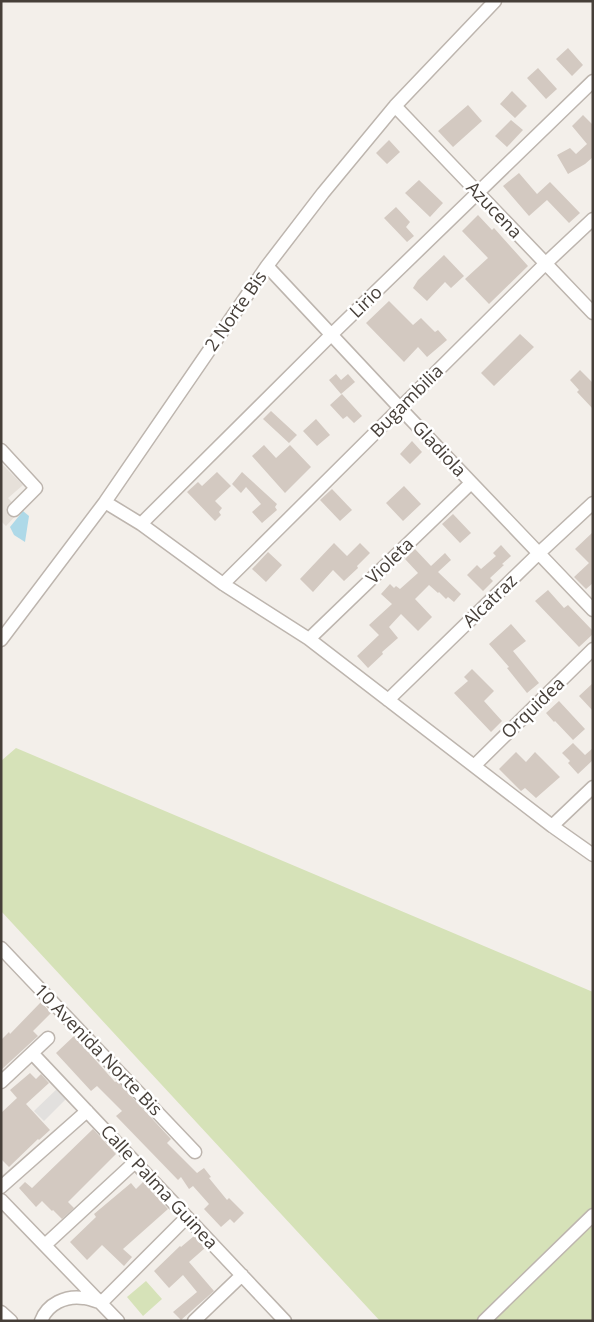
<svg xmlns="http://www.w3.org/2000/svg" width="594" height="1322" viewBox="0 0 594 1322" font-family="'Open Sans',sans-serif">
<rect width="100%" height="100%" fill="#f3efea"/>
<path fill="#e6e0d9" d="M1,463L23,485L8,498L20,511L6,526L1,521Z"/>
<path fill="#d6e2b8" d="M16,748L593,992V1321H380L1,911V761Z
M146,1281L162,1299L143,1316L127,1297Z"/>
<path fill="#e2e0de" d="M59,1087L68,1097L44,1121L34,1111Z"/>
<path fill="#aed9e8" d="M23,511L29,516L25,542L14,535L10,527Z"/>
<path fill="#d3c9c1" d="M568,48L583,65L572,76L556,59Z
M538,68L557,89L546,99L527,78Z
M512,91L527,106L515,118L500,104Z
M468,105L482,121L453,147L438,131Z
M583,115L593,125V157L585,164L568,174L557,155L570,148L576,154L587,144L572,126Z
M511,120L523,130L507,147L495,136Z
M389,140L400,152L387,164L376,153Z
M519,173L537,194L550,182L580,213L569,223L547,200L529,216L503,186Z
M419,180L443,203L430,217L405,193Z
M396,207L410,222L406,227L414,236L407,242L384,218Z
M478,215L492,230L494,228L528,266L489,304L465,279L488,258L462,231Z
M444,255L464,276L451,288L445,282L427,301L413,288L418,280Z
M389,301L413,325L421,318L435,332L438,330L447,340L427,357L418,347L404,362L366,323Z
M520,334L534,347L494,386L481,373Z
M580,370L593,383V409L577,392L579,390L570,380Z
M336,374L341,380L348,374L355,382L341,394L329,380Z
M342,394L362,416L354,423L347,416L343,419L330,405Z
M271,411L297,435L289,443L263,419Z
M316,419L330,435L317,446L303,431Z
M412,441L422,452L410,464L400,454Z
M264,445L276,458L290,445L311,467L285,493L252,456Z
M217,472L231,486L215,501L222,508L219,512L221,515L215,521L187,492L198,482L202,486Z
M242,472L277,504L275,507L277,510L262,523L252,512L261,504L246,487L241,493L232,484Z
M404,486L421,504L403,521L386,503Z
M332,489L352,510L340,521L320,500Z
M453,514L471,533L460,543L442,524Z
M593,532V583L586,589L574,577L589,563L575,549Z
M334,543L347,556L360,543L370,553L357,566L358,568L344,581L333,570L313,592L300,579Z
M501,545L511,556L502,564L504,565L490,578L493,581L483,591L467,575L477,565L481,569L496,556L493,553Z
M415,549L431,566L445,553L451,560L438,572L461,594L454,602L448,597L446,599L439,592L438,593L429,585L415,599L432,617L418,631L401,614L389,627L398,638L382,652L383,654L368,668L357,656L379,635L369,625L392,604L381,594L390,584L394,588L396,586L400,589L418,573L405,559Z
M268,552L282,565L266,582L252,569Z
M548,590L564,608L568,605L593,631V634L579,647L535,601Z
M511,624L526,641L513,651L539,683L527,693L507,668L509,667L489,644Z
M472,669L494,691L484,701L502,721L491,732L454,693L468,681L464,677Z
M593,683V711L579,696Z
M559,701L585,729L573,740L555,721L554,722L546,713Z
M573,743L585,755L593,748V760L578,774L568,763L570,761L562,753Z
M516,752L526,762L535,752L560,777L536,798L525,788L521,791L499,769Z
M41,1002L51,1013L33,1031L38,1036L1,1070V1040L9,1032L10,1034Z
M74,1036L115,1082L117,1081L171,1139L167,1143L197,1173L204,1168L211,1177L209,1178L227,1200L229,1198L244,1213L234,1223L230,1219L221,1227L204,1209L209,1204L193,1186L189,1189L181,1177L178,1180L116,1116L122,1111L97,1086L91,1091L56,1053Z
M30,1073L36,1079L41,1074L49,1083L26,1104L50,1130L39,1140L38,1139L9,1167L1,1159V1113L17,1098L10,1090Z
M93,1129L116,1154L68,1202L74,1208L62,1219L53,1210L52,1211L42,1201L36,1207L19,1188L25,1182L32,1188Z
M143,1182L168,1209L123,1249L132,1257L124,1266L102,1245L87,1260L70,1242L96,1217L94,1214L131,1183L136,1189Z
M194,1236L205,1248L189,1262L214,1291L181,1320L173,1312L197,1292L183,1275L169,1288L154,1271L180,1246L181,1247Z"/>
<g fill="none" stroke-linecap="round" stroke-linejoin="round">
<defs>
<path id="minor" d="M395,106L593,313
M267,266L400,408L593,610
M1,450L36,488L14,510
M105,502L141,524L223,584L309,639L552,826L593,855
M141,524L331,335L593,81
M223,584L546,263L593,219
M309,639L471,483
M1,640L105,502L267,266L323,193L395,106L495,1
M388,700L538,554L593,503
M474,766L593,649
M552,826L593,787
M1,948L195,1152
M32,1053L285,1321
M1,1082L48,1038
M1,1187L87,1111
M1,1200L118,1321
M45,1245L135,1162
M101,1303L187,1217
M1,1312L11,1321
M41,1321C47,1304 66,1295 84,1298C89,1298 94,1301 99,1302
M194,1321L242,1275
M484,1321L593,1215"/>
</defs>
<use href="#minor" stroke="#bdb5ae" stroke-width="15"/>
<use href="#minor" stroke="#fff" stroke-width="12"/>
</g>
<g text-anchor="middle" stroke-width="5" stroke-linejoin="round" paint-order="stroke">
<g font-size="18" fill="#463f39" stroke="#fff">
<text transform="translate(494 210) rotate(46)" y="6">Azucena</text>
<text transform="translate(366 302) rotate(-44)" y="6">Lirio</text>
<text transform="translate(236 311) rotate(-55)" y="6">2 Norte Bis</text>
<text transform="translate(407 401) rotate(-45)" y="6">Bugambilia</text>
<text transform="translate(439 449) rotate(47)" y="6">Gladiola</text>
<text transform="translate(390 561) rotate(-44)" y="6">Violeta</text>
<text transform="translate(490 601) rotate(-44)" y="6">Alcatraz</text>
<text transform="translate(533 708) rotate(-44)" y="6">Orquidea</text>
<text transform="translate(98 1050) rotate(46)" y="6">10 Avenida Norte Bis</text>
<text transform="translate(159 1187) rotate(47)" y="6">Calle Palma Guinea</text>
</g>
</g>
<rect width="594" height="1322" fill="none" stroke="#463f39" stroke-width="5"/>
</svg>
